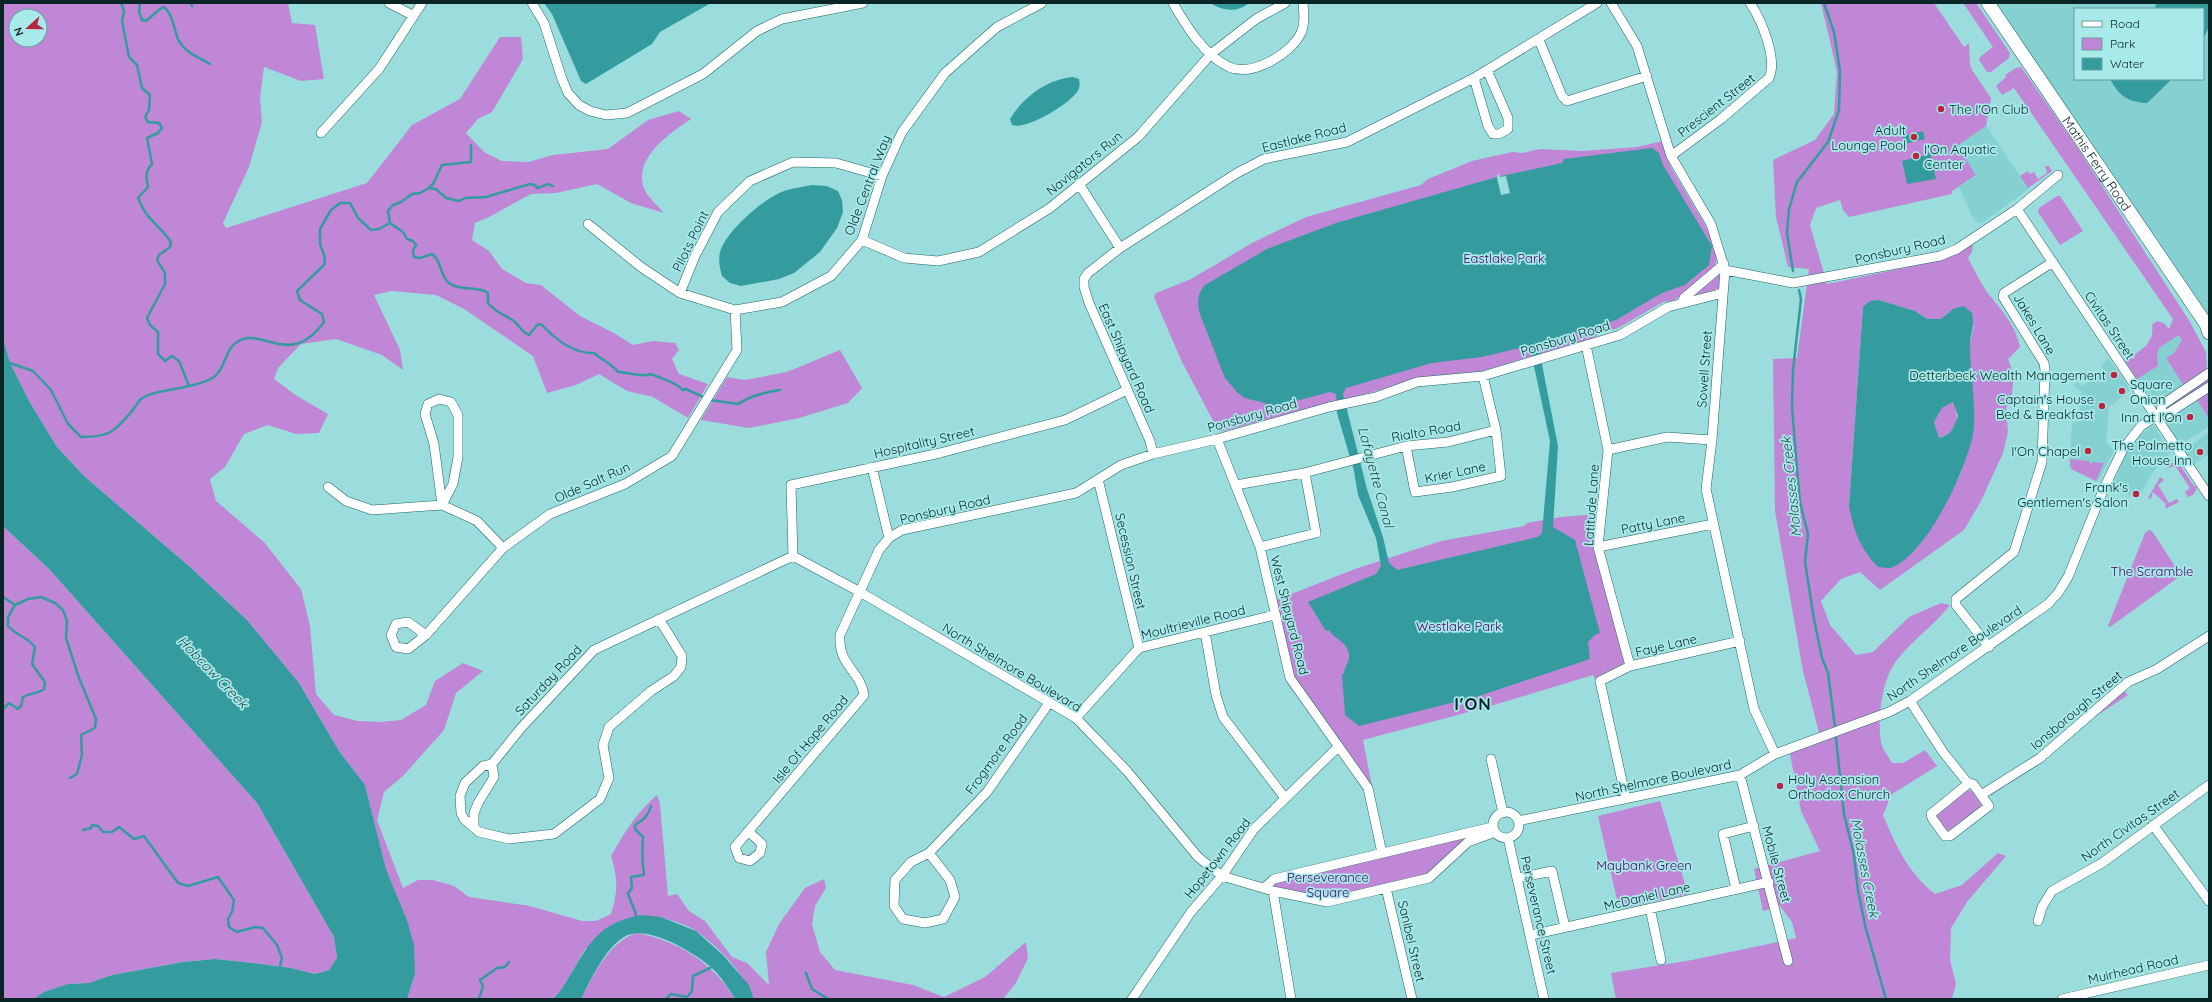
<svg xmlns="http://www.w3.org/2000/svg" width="2212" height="1002" viewBox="0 0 2212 1002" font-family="Quicksand,sans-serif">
<rect width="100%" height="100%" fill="#9bdddd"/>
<path fill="#85d1d2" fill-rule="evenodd" d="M1997,3H2209V323L2099,157ZM2075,9H2203V79H2075Z
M1986,126L2029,189L1982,223H1978L1973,218L1959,187L1976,175L1956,146Z
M2179,335L2182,340L2174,353L2167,358L2185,387L2156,405L2137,379L2158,366L2157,355L2159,348Z
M2109,359L2131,390L2109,407L2106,443L2114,450L2098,482L2069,467L2072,423L2079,421L2081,390L2076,388L2074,384L2078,382L2082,386L2104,372L2101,365Z
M2196,398L2209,419V427L2181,444L2164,420Z
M2153,426H2155L2170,453L2153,472L2137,499L2116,489L2113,485L2132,440Z
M2209,432V454L2194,464L2184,451Z"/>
<path fill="#c187d7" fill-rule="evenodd" d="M3,3H288L292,23L315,25L324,79L301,81L264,67L260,98L262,122L249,167L223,223L226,228L367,183L412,125L460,99L500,37H521L523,59L492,112L478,119L466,133L484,152L502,161L528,162L553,155L608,149L648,120L679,111L691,119C668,134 628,162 647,194C652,201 659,207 664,213L631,203L597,184L556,193L531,194L489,217L475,223L472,240L489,251L502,269L526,283L541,285L580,316L614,333L633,345L653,341L675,343L679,350L672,359L679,374L708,384L688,418L653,397L627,391L599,374L576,385L547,393L533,356L464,309L436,295L391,291L374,295L400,350L403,370L382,355L336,339L301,344L278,368L274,379L297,396L328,414L319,433L296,434L268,425L244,434L225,467L210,479L216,501L264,542L301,589L310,626L316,694L334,715L358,721L380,722L401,720L426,705L435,681L463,663L483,671L456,693L444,730L403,776L384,792L377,820L403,888L418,880H433L454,886L469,897L530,906L582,921H596L611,914C618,891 618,879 611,856C624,833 637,812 657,795L660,804L668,896L677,894L689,911L705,921L732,957L747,963L769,985L766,952L779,924L805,888L824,879L826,888L815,906L812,924L820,952L835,970L913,985L944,997L985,977L1026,942L1028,958L1016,983L1003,999H754C746,975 717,945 696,931C686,924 672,921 661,917L585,949L560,993L553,999H407L415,974L407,920L386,869L365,785L339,751L299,683L247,620L190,567L84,476L57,447L29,401L10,363L3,339ZM16,16H40V40H16Z
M1821,3H1934L1964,47L1969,43L1970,64L1972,70L1991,98L1986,126L1957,146L1976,175L1952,191V194L1849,217L1843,210L1840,200L1816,208L1810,225L1827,284L1937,261L1969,243L1973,246L1972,252L1968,258C1975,270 1981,285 1990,296C2003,311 2016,327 2020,347L2008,359L2014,376L2011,400L2006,408L2008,432L2003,453L1981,501L1964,530L1880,590L1860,572L1841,579L1821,601L1830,625L1856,655L1873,652L1909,617L1941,603L1950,605C1934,626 1913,639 1897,660C1882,678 1877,719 1881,742C1882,749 1889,757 1892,763H1903L1925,750L1937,766L1892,794L1883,815C1896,846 1908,873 1935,894L1962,885L1998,853L2006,856L1967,902L1951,928L1950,960L1956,984L1952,999H1616L1611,973L1692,960L1796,938L1792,922L1780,906L1763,911L1754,869L1820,851L1801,811L1790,754L1821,740L1803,671L1775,511L1773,359L1797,358L1809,269L1788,267L1776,217L1773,160L1815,140L1834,114L1837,72ZM1879,300L1915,311L1927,319H1941L1953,309L1974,326L1970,343V374L1961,473L1937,519L1917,547L1849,506L1863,307Z
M1963,3H1976L2010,53L2009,58L1991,72H1987L1979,60L1980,57L1993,47Z
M2021,67L2077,147L2190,322L2206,352L2207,370L2184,386L2166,358L2174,353L2182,340L2179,335L2159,348L2157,355L2158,366L2137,379L2125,361C2139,351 2155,344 2152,325L2157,321L2164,323L2169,329L2173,319L2014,88L2002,95L1996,86L2006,77L2005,75L2016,68Z
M1663,141L1670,166L1714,240L1718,254L1715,266L1675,300L1663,302L1618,328L1598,334L1594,338L1472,374L1421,377L1366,394L1219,432L1181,360L1154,297L1156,293L1191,279L1252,243L1306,217L1421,185L1428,179L1472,161L1512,152L1522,153L1540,149L1582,151L1637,147Z
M2045,166H2049L2052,171L2028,188L2020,176L2028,171L2030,174L2034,172L2038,179L2047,173Z
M2057,196H2060L2083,231L2060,245L2038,212L2039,208Z
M1719,274V289L1692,296Z
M840,350L862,388L848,403L799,418L749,428L701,420L727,377L745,380L787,372Z
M2209,377V384L2167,410L2165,409V407Z
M2209,391V419L2196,398Z
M1953,402C1960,419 1958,432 1939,438L1934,422L1942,408Z
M2070,459L2089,461L2090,464L2094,462L2104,463L2096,481L2071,469Z
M2178,462L2194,486L2197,487C2196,492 2193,496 2188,497L2185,492L2190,488L2175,466L2167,468L2172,463Z
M2160,477L2164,480L2158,485L2169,503L2177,499L2179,502L2165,509L2166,504L2153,492L2151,499L2148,498Z
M1599,514L1595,540L1626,659L1624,667L1595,679L1593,675L1484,708L1363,740L1372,786L1295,680L1276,600L1355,569L1441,541L1524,526L1527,523L1561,517Z
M3,526L50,570L257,803L334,937L337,958L329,970L315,974L291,968L253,963L215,959L183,962L112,975L89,983L68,984L44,992L33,999H3Z
M2149,530L2152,531L2180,574L2179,577L2110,627L2108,626L2145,533Z
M2124,691L2128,695L2090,720L2036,766L1991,795L1990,793Z
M1968,790L1972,791L1982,806L1949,830L1945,831L1936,819V813Z
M1660,801L1688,894L1619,909L1598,816Z
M1466,837L1427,875L1327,899L1271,886L1277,882Z
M636,933C677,940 714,963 735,999H581C594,974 608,943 636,933Z"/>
<path fill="#349c9e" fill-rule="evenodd" d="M544,3H711L660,32L652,44L586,84L581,81L552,14Z
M1210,3H1249C1237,13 1223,11 1210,3Z
M2156,3H2209V27L2203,39V9H2155Z
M1073,77L1079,79C1080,84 1080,88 1077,92C1068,105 1027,130 1012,125L1010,119C1023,97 1048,79 1073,77Z
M2110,79H2172L2147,103C2128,102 2119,96 2110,79Z
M1923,131L1925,139L1904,144L1903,136Z
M1652,148L1659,153L1663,165L1712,246L1709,265L1685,285L1662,293L1616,320L1538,344L1558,446L1553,527L1575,540L1600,633L1595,635L1588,642L1590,659L1479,696L1359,726L1345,715L1342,674H1344C1344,667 1350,662 1349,655C1347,640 1334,640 1329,630L1326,631L1308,602L1376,574L1381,566L1376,538L1358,495L1354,471L1337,413L1336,394L1330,392L1276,406L1245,398L1238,393L1225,378L1201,317C1197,305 1196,295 1205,285L1267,249L1336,223L1497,177L1562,163L1564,159ZM1524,347L1531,352L1550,441L1542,533L1538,537L1397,570L1389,563L1383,537L1367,489L1343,394L1346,388L1432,363L1482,357Z
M1930,152L1936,179L1907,184L1902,161L1926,155Z
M812,185L827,186L838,191L842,200L843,212L837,228L820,252L794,273L779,279L741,286L730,283L722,276C720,269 718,260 720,252C726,231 764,198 784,191C793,188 803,187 812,185Z
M1879,300L1915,311L1927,319H1941L1953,309L1964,306L1972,313C1975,329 1970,333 1970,346C1970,372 1977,410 1973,434C1966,470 1928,552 1893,567C1889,569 1882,567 1878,567C1860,548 1854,532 1849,506L1863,307L1870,301ZM1953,402L1958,416C1953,428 1953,434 1939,438L1934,422L1942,408Z
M3,339L10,363L29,401L57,447L84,476L190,567L247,620L299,683L339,751L365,785L386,869L407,920L414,945L415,974L407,999H33L44,992L68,984L89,983L112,975L183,962L215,959L253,963L291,968L315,974L329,970L337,958L334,937L257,803L50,570L3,526Z
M642,915L661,917L696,931L723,955L749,985L754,999H735C730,990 723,980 716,972C700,955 646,922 624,937C604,950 591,979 581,999H553C561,992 565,983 571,974C590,941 601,922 642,915Z"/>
<path fill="#9bdddd" d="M1499,174L1500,177L1506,176L1510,193L1501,195L1497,178V175Z"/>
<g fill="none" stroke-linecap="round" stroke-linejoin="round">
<path stroke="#349c9e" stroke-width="2.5" d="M121,3L124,11L122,21L129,57L137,65L142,88L150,95L149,110L145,117L148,122L159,123L162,128L158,133L147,138L152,164C145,171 146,177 148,187L138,198C145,218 159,225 171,242L170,247L159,255L157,260L165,273V284L147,318L150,325L158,332V354L165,361L172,356L179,361L189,386
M140,3L139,11L142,20L146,21L160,9L164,7C174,16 173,27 178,39C184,52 198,57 210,64
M191,3L192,6
M430,187L433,184L442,165L471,162V145
M390,223L388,211L393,205L401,202L412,194L420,193L429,188L436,189L446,198L459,201L465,198L486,197L530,184L535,185L537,188L549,184L553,186
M1793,271L1787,233L1789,209L1797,182L1828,142L1839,110L1840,71L1834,32L1824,3
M1799,290L1801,299L1793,370L1792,407L1797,469L1800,502L1808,534L1805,562L1814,619L1822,658L1828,673L1835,727
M10,363L33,371L51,390L68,424L81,437C110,437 114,432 132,411C135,407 138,402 141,399C156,388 194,390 214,377C226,368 225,349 237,342C262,325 289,370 324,322L322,314L300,300L297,291L324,265L325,258L320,244V229L331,210L340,203H350L358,218L371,230L379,229L390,223L403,232L407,239L413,241L416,245L413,250L414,257L420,258L432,254C443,262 439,276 449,283C461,292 478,285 488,293V303C497,314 505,314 515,322C520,327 523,333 529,335L537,325L541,324C555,339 573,354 594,353C602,360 612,364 618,372C630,372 640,378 651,374C662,379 674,381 683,390L686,389L705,398
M710,400L738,404C750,396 766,392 780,390
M3,597L15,605
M3,709L9,703L18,709L21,706L23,697C30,693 37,694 44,689L45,682L32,664L35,647C26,636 17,636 8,626V617L15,605L28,599L41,597L55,603L63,610L67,621L66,638L79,678L96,719L95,728L81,735L82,755L77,774L70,778
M1836,738L1844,814L1854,855L1858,891L1866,929L1886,999
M83,830L91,828L92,825L98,826L103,832H112L119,827L134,839L144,836L178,883L188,886L218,877L234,900L232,912L228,919L229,927L237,932L255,927L263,928L277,945L282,958L280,966
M636,916C635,908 630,902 628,893L632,888L631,877L644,875C642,862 642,850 643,837L635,829V825C643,821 649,814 651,806
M806,973L812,989L828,999
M479,999L483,986L480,980L497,968L505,967L509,962
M666,999L671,994L687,997L692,991L693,976L710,968"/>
<defs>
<path id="minor" d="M389,3L414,16
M532,3L544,23L562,79L568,93L579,105L590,111L606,115L627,113L703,74L757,31L782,19L863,3
M1173,3C1186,26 1204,55 1229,67C1252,77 1291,54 1301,33C1305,25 1304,12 1303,3
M1611,3L1637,46L1671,156L1711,224L1725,270L1712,440L1706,489L1754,709L1775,754
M1539,40L1562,96L1567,101L1647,76
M1474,78L1488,126L1493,134H1499L1508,129V118L1487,70
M321,133L379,69L422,3
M1671,156L1721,119L1769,78C1778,59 1761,19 1750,3
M1079,184L1120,248
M2017,209L2209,496
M588,224L641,267L680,293L735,310L782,302L831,276L862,240L882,176L902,132L945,73L997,27L1042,3
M862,240L904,258L938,261L979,252L1050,208L1138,137L1211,54L1256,19L1285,3
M1725,270L1793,283L1940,256L1957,249L2017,209L2058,175
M680,293L695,256L718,212L750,181L793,162L836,163L882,176
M1682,303L1684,298L1724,264
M1586,345L1608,450L1598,547L1630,666
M439,399L451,402L458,415V457L453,484L442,505L434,444L425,414L428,404Z
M2161,413L2162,405L2209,373
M1217,439L1260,547L1290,678L1368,788L1382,853
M1406,446L1415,492L1452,487L1501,476L1496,430
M1608,450L1667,437L1712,440
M1153,454L1150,441L1089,303L1084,287V279L1088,273L1120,248L1237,173L1264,159L1347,142L1474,78L1597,3
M872,467L889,538
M1098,479L1139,648
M1236,485L1304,473L1406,446L1448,442L1496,430L1483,376
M328,487L346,501L372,510L442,505L477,521L503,548
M1260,547L1316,533L1305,473
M1598,547L1713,524
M793,556L860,592L1076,718L1127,771L1198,857L1222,876L1273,891L1327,902L1429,878L1468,842L1495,832
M793,556L791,485L940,453L1065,420L1127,390
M659,619L682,656L681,667L674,676L651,691L609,727L603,745L609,778L600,799L554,834L509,839L479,832L464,819L461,813L460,796L465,783L483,766L492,764L521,728L594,650L793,556
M1205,632L1216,695L1223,717L1285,798
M426,635L408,622L396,624L391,635L396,647L408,649L426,635L503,548L550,514L625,484L672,456L737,350L735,310
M1989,647L1956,605V599L2014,552L2042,462L2045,370L2044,363L2003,297L2004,293L2053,262
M1910,701L1943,752L1967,782L1973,784L1989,806L1950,836H1945L1932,818L1931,814L1969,783
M1076,718L1139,648L1275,615
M1491,759L1503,813
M1740,775L1788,961
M1981,795L2040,758L2128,682L2157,669L2209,636
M1626,799L1600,681L1630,666L1740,641
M1493 825a13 13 0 1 1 26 0a13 13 0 1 1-26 0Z
M1518,821L1740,775L1775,754L1889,712L1910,701L2048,604L2058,593L2068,577L2104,488L2123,449L2141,426L2161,413L2167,414L2209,387
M2153,825L2209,901
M474,826V813L478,803L494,777L492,764
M748,831L762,844L760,853L750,861L739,858L735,847L864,695C860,669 838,667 840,635L879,550L889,538L902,530L1076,493L1121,465L1153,454L1217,439L1329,407L1376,397L1417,382L1483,376L1620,335L1668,307L1723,293
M1508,838L1544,999
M929,853L950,880L955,897L943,919L925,923L903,919L894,906L895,880L911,862L929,853L987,792L1049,703
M1518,878L1552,871L1565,927
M1265,887L1274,879L1492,827
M1386,888L1412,999
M1736,889L1723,834L1754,826
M1273,891L1291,999
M1650,908L1661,960
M2038,921L2042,907L2052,891L2102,863L2209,785
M1531,935L1769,882
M1132,999L1191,912L1222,876L1254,829L1338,747
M2062,999L2209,965"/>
<g id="secondary">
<path id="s1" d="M1988,3L2206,324L2209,333"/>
</g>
</defs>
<use href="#minor" stroke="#216465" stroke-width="10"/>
<use href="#secondary" stroke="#216465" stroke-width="14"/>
<use href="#minor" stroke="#fff" stroke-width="9"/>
<use href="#secondary" stroke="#fff" stroke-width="13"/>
</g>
<g fill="#b72541" stroke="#a8eaea" stroke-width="1.5">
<circle cx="1941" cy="109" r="4"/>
<circle cx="1914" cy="137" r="4"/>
<circle cx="1916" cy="156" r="4"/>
<circle cx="2114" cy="375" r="4"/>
<circle cx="2122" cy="391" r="4"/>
<circle cx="2102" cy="406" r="4"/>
<circle cx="2190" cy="417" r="4"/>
<circle cx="2088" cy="451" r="4"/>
<circle cx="2200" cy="452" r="4"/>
<circle cx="2136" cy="494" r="4"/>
<circle cx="1780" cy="786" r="4"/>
</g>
<g text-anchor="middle" stroke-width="3.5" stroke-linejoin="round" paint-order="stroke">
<g font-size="13" fill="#092525" stroke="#a8eaea">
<text transform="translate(1716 105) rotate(-38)" y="5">Prescient Street</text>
<text transform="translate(1304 137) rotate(-14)" y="5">Eastlake Road</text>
<text transform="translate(1084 163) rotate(-39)" y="5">Navigators Run</text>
<text dy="5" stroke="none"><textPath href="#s1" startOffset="194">Mathis Ferry Road</textPath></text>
<text transform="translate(867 185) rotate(-69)" y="5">Olde Central Way</text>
<text transform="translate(690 241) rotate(-64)" y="5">Pilots Point</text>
<text transform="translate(1900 249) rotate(-13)" y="5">Ponsbury Road</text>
<text transform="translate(2035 324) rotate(59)" y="5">Jakes Lane</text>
<text transform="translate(2110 325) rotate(56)" y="5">Civitas Street</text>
<text transform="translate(1565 338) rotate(-17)" y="5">Ponsbury Road</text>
<text transform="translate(1127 358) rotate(66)" y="5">East Shipyard Road</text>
<text transform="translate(1704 369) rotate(-86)" y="5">Sowell Street</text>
<text transform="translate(1252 415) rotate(-16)" y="5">Ponsbury Road</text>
<text transform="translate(1426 431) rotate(-10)" y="5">Rialto Road</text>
<text transform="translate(924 442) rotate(-13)" y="5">Hospitality Street</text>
<text transform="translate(1455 472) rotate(-12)" y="5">Krier Lane</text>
<text transform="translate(592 482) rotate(-24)" y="5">Olde Salt Run</text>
<text transform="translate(1591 505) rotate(-86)" y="5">Latitude Lane</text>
<text transform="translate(945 509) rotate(-13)" y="5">Ponsbury Road</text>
<text transform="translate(1653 523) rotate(-11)" y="5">Patty Lane</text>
<text transform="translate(1131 561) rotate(77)" y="5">Secession Street</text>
<text transform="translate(1290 615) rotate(76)" y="5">West Shipyard Road</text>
<text transform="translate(1193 622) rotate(-14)" y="5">Moultrieville Road</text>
<text transform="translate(1666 645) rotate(-13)" y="5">Faye Lane</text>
<text transform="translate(1954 653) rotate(-34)" y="5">North Shelmore Boulevard</text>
<text transform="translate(1012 667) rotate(31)" y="5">North Shelmore Boulevard</text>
<text transform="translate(548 680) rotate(-47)" y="5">Saturday Road</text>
<text transform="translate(2076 710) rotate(-40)" y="5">Ionsborough Street</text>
<text transform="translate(810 739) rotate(-50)" y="5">Isle Of Hope Road</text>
<text transform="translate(996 754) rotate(-54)" y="5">Frogmore Road</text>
<text transform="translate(1653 780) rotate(-12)" y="5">North Shelmore Boulevard</text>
<text transform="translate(2130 825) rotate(-35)" y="5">North Civitas Street</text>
<text transform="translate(1217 858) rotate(-52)" y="5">Hopetown Road</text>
<text transform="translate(1777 864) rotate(75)" y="5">Mobile Street</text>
<text transform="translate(1647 896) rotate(-13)" y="5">McDaniel Lane</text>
<text transform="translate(1539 915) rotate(77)" y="5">Perseverance Street</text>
<text transform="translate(1412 941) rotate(77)" y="5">Sanibel Street</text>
<text transform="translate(2133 969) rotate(-13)" y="5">Muirhead Road</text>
</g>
<g font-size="13" fill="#092525" stroke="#a8eaea" text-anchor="end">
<text x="1949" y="114" text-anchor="start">The I'On Club</text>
<text x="1906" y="135">Adult<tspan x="1906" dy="15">Lounge Pool</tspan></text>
<text x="1924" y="154" text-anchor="start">I'On Aquatic<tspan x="1924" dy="15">Center</tspan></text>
<text x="2106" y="380">Detterbeck Wealth Management</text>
<text x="2130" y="389" text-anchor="start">Square<tspan x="2130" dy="15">Onion</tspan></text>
<text x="2094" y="404">Captain's House<tspan x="2094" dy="15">Bed &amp; Breakfast</tspan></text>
<text x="2182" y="422">Inn at I'On</text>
<text x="2192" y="450">The Palmetto<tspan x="2192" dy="15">House Inn</tspan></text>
<text x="2080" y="456">I'On Chapel</text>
<text x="2128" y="492">Frank's<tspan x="2128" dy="15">Gentlemen's Salon</tspan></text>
<text x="1788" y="784" text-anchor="start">Holy Ascension<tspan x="1788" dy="15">Orthodox Church</tspan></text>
</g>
<g font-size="13" fill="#4b015f" stroke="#a8eaea">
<text x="1504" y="263">Eastlake Park</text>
<text x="2152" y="576">The Scramble</text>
<text x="1459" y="631">Westlake Park</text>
<text x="1644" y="870">Maybank Green</text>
<text x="1328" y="882">Perseverance<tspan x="1328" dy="15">Square</tspan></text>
</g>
<g font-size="14" font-style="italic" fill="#2d4d4d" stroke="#a8eaea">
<text transform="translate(1376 477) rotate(75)" y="5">Lafayette Canal</text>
<text transform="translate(1791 487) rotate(-96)" y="5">Molasses Creek</text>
<text transform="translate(213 672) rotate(46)" y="5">Hobcaw Creek</text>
<text transform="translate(1865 868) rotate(79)" y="5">Molasses Creek</text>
</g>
<g font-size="17" font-weight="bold" letter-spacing="1" fill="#092525" stroke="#a8eaea">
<text x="1473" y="710">I'ON</text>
</g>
</g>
<rect width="2212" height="1002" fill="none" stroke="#092525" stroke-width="8"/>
<rect x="2074" y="8" width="130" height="72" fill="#a8eaea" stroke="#689b9b"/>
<rect x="2082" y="21" width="20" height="6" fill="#ffffff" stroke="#689b9b"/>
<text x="2110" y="28" font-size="12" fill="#092525">Road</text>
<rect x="2082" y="38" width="20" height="12" fill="#c187d7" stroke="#689b9b"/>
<text x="2110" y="48" font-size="12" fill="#092525">Park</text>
<rect x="2082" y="58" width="20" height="12" fill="#349c9e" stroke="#689b9b"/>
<text x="2110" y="68" font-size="12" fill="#092525">Water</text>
<g transform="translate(28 28) rotate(249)"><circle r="19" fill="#a8eaea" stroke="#689b9b"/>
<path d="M0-3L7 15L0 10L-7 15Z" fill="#b72541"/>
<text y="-6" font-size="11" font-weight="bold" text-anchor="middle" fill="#092525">N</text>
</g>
</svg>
